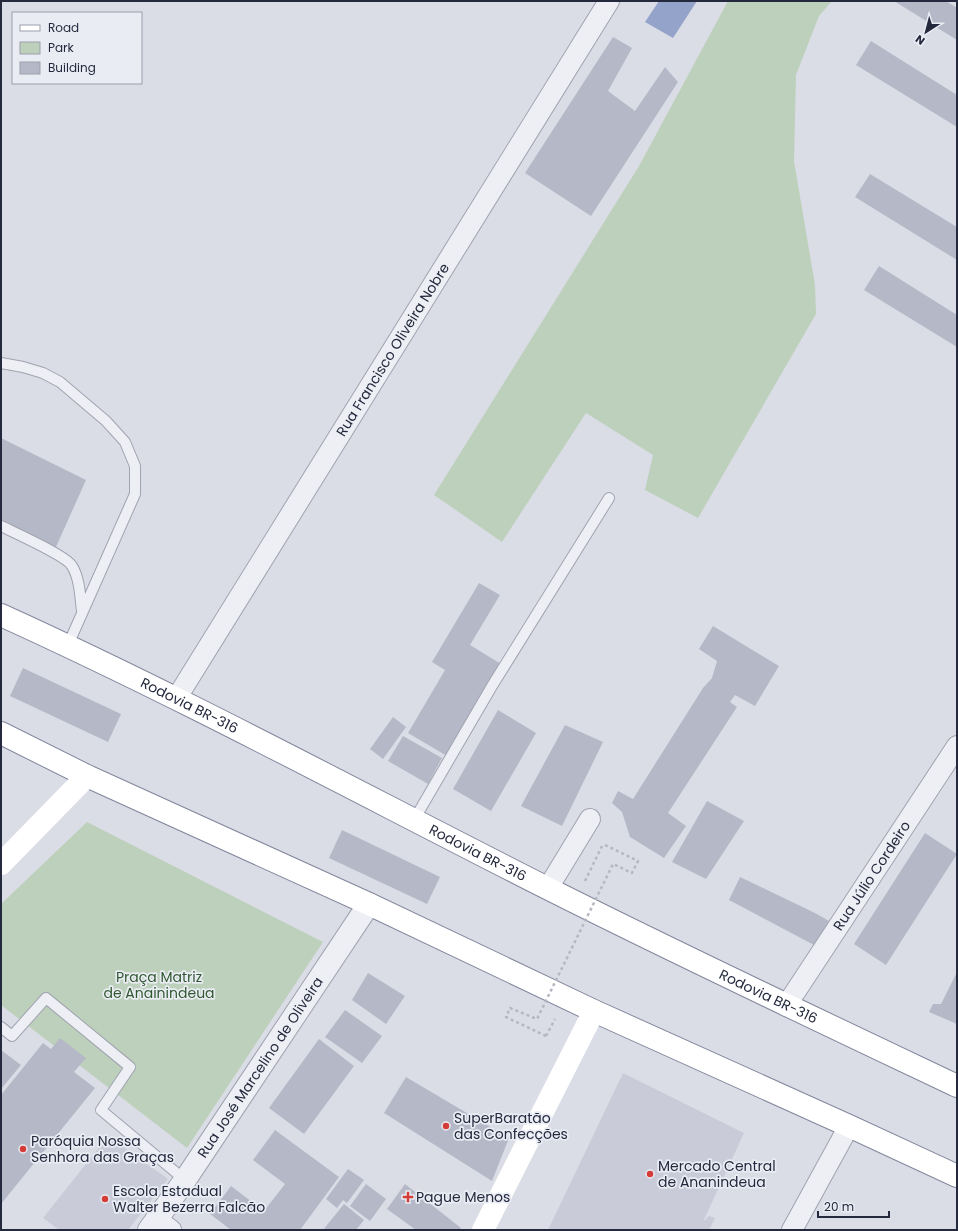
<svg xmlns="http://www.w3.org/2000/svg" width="958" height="1231" viewBox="0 0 958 1231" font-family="Poppins,sans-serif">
<rect width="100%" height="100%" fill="#dbdde6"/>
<path fill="#c9ccd8" d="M623,1073L744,1133L703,1222L709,1216L715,1218L709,1230H548Z
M108,1136L168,1179L128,1230H59L43,1218Z"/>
<path fill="#bdd0bb" d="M728,1H832L819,16L796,75L794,161L815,285L816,314L698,518L645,490L653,455L586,413L502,542L434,495L639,166Z
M87,822L323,942L187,1148L1,1005V904Z"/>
<path fill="#93a3c9" d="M659,1H697L673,38L645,22Z"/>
<path fill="#b5b8c6" d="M894,1H946L957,8V40Z
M613,37L632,48L608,91L635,111L665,67L678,82L591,216L525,173Z
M871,41L957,95V127L856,65Z
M870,174L957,227V260L855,197Z
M879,266L957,315V347L864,290Z
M1,438L86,480L56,547L1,520Z
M479,583L500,595L470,645L501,664L447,756L408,733L445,670L432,662Z
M713,626L779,666L755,706L735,695L730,702L737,707L668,813L686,826L664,858L630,837L622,812L612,803L618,791L633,799L703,688L712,678L717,661L699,649Z
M23,668L121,714L108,742L10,696Z
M498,710L536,733L491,811L453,789Z
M393,717L406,727L383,759L370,749Z
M565,725L603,742L562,826L521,806Z
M403,736L442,758L428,784L388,761Z
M707,801L744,821L706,879L672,862Z
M342,830L440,877L427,904L329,858Z
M925,833L957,854L886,965L854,944Z
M740,877L815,913L829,921L814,945L729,900Z
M957,972V1024L929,1012L933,1004H941Z
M368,973L405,996L386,1024L352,1000Z
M345,1010L382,1036L362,1063L325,1037Z
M60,1038L86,1058L74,1072L95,1088L1,1204V1095L43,1043L51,1049Z
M319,1039L354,1066L304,1134L269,1108Z
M1,1050L21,1065L1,1089Z
M406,1077L509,1138L492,1181L384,1113Z
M275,1130L339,1177L300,1230H231L210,1214L231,1186L264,1211L285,1184L253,1160Z
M348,1169L364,1180L347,1203L343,1200L337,1208L326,1199Z
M366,1184L386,1199L370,1221L350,1206Z
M405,1184L461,1228L459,1230H416L387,1209Z
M344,1204L364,1220L356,1230H323Z"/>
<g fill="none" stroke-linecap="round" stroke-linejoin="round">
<defs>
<path id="service" d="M1,363L23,367L43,373L60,382L106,421L125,442L135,466V494L68,645
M1,526C13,532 67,556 72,566C80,579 80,596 82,611
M414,820L492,686L609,498
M1,1027L12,1036L46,998L130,1067L101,1110L185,1180"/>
<g id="minor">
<path id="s1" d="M176,699L609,1"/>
<path d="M548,888L590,819"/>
<path id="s2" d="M786,1006L957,746"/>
<path d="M157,1220L171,1230"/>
<path d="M792,1230L849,1126"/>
</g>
<g id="tertiary">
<path id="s3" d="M149,1230L185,1180L369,904"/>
</g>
<g id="trunk">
<path id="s4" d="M1,615C186,699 365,796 547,888C682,956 820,1021 957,1086"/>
<path d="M1,733L87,776L369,904L594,1011L849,1126L957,1176"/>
</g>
</defs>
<use href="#service" stroke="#a0a3b0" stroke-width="12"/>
<use href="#minor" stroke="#a0a3b0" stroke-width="22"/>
<use href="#tertiary" stroke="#a0a3b0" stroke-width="24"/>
<use href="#trunk" stroke="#82879d" stroke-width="24"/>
<path stroke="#b5b8c1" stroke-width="2.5" stroke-dasharray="3 3" stroke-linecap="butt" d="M585,881L603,844
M546,1036L555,1019"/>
<use href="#service" stroke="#edeff4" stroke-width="10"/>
<use href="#minor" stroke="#edeff4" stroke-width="20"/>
<use href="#tertiary" stroke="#edeff4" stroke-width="22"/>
<path stroke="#fff" stroke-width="22" d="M1,864L87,776
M483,1230L594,1011"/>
<use href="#trunk" stroke="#fff" stroke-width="22"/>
<path stroke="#b5b8c1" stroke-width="2.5" stroke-dasharray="3 3" stroke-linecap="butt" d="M546,1036L506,1017L510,1008L537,1019L613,864L632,873L638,861L603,844"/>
</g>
<g fill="#d43c37" stroke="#eaecf4" stroke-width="1.5">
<circle cx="446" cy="1126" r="4"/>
<circle cx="23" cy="1149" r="4"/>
<circle cx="650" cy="1174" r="4"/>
<path d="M406 1191h4v4h4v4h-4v4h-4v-4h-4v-4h4z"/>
<circle cx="105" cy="1199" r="4"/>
</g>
<g text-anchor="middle" stroke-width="3.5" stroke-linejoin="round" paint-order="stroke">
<g font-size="14" fill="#24293d" stroke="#eaecf4">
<text dy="5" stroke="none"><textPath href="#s1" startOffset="411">Rua Francisco Oliveira Nobre</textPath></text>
<text dy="5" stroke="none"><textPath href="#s4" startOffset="209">Rodovia BR-316</textPath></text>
<text dy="5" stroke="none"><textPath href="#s4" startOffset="533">Rodovia BR-316</textPath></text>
<text dy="5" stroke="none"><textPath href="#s2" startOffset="156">Rua Júlio Cordeiro</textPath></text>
<text dy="5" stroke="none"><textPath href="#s4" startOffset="857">Rodovia BR-316</textPath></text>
<text dy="5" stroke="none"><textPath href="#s3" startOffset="197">Rua José Marcelino de Oliveira</textPath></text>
</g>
<g font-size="14" fill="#315931" stroke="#eaecf4">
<text x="159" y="982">Praça Matriz<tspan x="159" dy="16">de Anainindeua</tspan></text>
</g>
<g font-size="14" fill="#24293d" stroke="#eaecf4" text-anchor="start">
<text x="454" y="1123">SuperBaratão<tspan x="454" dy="16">das Confecções</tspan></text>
<text x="31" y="1146">Paróquia Nossa<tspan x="31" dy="16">Senhora das Graças</tspan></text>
<text x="658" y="1171">Mercado Central<tspan x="658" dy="16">de Ananindeua</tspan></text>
<text x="113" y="1196">Escola Estadual<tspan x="113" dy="16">Walter Bezerra Falcão</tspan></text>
<text x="416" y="1202">Pague Menos</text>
</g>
</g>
<rect width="958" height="1231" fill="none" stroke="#24293d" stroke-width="4"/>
<rect x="12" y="12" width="130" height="72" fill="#eaecf4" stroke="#9b9eab"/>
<rect x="20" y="25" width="20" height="6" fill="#ffffff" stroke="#9b9eab"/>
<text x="48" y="32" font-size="12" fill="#24293d">Road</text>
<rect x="20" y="42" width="20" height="12" fill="#bdd0bb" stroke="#9b9eab"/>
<text x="48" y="52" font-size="12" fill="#24293d">Park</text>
<rect x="20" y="62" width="20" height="12" fill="#b5b8c6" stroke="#9b9eab"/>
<text x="48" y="72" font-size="12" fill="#24293d">Building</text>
<g transform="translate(926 32) rotate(216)" stroke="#eaecf4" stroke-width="3" paint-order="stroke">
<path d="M0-3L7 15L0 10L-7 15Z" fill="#24293d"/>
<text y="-6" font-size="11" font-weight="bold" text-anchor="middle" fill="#24293d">N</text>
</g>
<path d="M818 1211v6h71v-6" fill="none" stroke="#24293d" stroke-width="2"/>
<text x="824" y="1211" font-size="12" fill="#24293d" stroke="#eaecf4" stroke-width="3" paint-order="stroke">20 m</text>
</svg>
